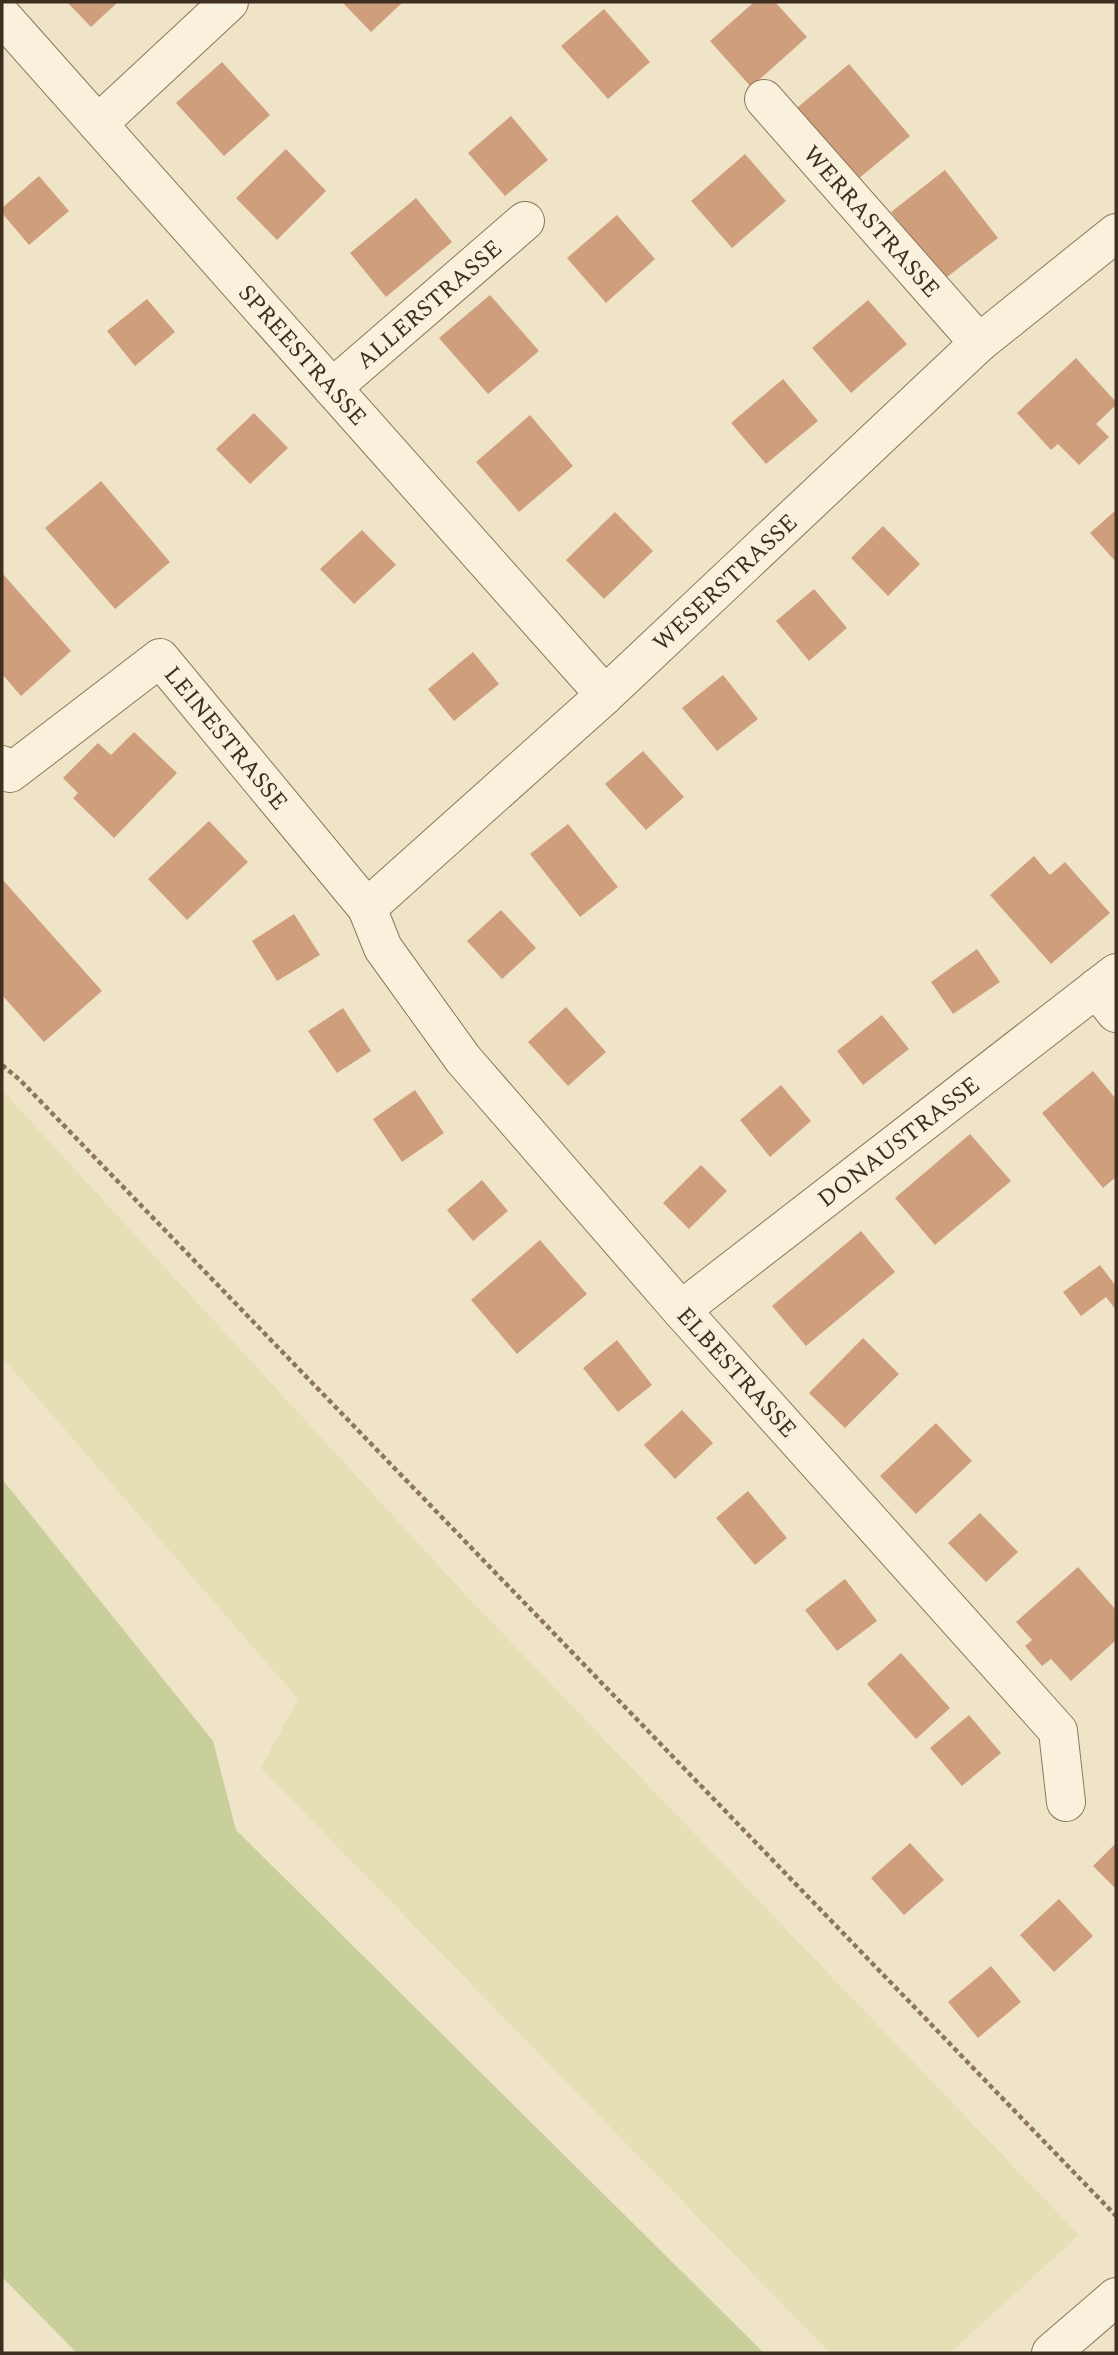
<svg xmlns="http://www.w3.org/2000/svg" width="1118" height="2355" viewBox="0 0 1118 2355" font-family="Spectral,serif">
<rect width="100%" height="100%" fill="#f0e4c8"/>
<path fill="#e6deb5" d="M2,1090L463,1592L1079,2235L950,2353H830L261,1768L298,1699L2,1357Z"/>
<path fill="#c9cf9b" d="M2,1479L213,1741L236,1830L764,2353H77L2,2277Z"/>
<path fill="#cf9f7d" d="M67,2H118L91,27Z
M342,2H403L371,32Z
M754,2H775L807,37L751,87L710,41Z
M604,9L650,62L608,99L561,46Z
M222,62L270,115L224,156L176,103Z
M849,64L910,136L852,184L792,112Z
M511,116L548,160L505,196L468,153Z
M286,149L326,191L277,240L236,198Z
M745,154L786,201L732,248L691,201Z
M945,170L998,238L943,280L894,234L903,227L891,212Z
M39,176L69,211L29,245L2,213V208Z
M416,198L452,242L386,297L350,253Z
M617,215L655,259L606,303L567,258Z
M490,295L539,351L488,394L439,338Z
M147,299L175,332L135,366L107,331Z
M868,300L907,344L851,393L812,348Z
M1076,358L1116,402V405L1096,424L1109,437L1079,465L1058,444L1051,450L1017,413Z
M783,379L818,421L766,464L731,423Z
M254,413L288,448L250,484L216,449Z
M530,415L573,466L519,512L476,462Z
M101,481L170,562L115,609L45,528Z
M1116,510V562L1090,533Z
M615,512L653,551L604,599L566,560Z
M883,526L920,564L888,596L851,558Z
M362,530L396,565L354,604L320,569Z
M2,573L71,651L21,696L2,674Z
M814,589L847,628L809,661L776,621Z
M473,652L499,684L454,721L428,689Z
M723,675L758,719L717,751L682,708Z
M134,732L177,773L114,838L73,798L78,793L63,778L98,743L111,755Z
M643,751L684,797L646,830L605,784Z
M209,821L248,862L187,920L148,879Z
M568,824L618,887L580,917L530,854Z
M1034,856L1050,875L1065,862L1110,913L1051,964L990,895Z
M2,879L102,991L44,1042L2,995Z
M501,910L536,948L502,979L467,941Z
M294,914L320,955L277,981L252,941Z
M977,949L1000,982L953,1014L931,982Z
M566,1007L606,1052L568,1086L528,1042Z
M343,1008L371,1051L337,1073L308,1031Z
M882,1015L909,1049L863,1085L837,1051Z
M1093,1071L1116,1099V1177L1103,1188L1042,1113Z
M781,1085L811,1121L770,1157L740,1120Z
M415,1090L444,1133L402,1162L373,1119Z
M970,1134L1011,1181L935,1245L895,1198Z
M701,1165L727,1191L689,1229L663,1203Z
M482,1180L508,1211L473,1241L447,1210Z
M861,1231L895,1272L806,1346L772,1306Z
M540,1240L587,1294L517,1354L471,1300Z
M1100,1265L1116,1286V1310L1106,1297L1081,1316L1063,1292Z
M863,1338L899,1374L845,1428L809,1393Z
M617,1340L652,1385L618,1412L583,1368Z
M682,1410L713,1443L675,1479L644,1445Z
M936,1423L972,1461L916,1514L880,1476Z
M748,1491L787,1538L755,1565L716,1518Z
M980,1513L1018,1552L986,1582L948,1543Z
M1078,1567L1116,1610V1640L1071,1681L1051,1659L1042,1666L1025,1646L1032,1640L1016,1622Z
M845,1579L877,1621L837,1651L805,1610Z
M901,1653L950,1708L916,1739L867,1684Z
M969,1715L1001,1753L962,1786L930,1748Z
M910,1843L944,1880L904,1915L871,1878Z
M1116,1843V1889L1093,1866Z
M1059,1899L1093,1936L1054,1972L1020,1935Z
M991,1966L1021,2002L978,2038L948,2002Z"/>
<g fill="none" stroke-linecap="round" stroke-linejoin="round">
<defs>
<g id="minor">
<path id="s1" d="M2,16L605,695"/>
<path id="s2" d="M764,99L979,343"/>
<path d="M98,124L229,2"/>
<path id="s3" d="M332,388L525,221"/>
<path id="s4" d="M2,765L10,773L160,658L367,908"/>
<path d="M1096,988L1116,1013"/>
<path id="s5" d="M681,1310L1116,973"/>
<path id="s6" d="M1066,1802L1058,1731L681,1310L463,1059L383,948L367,908L605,695L979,343L1116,233"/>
</g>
<path id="tertiary" d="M1051,2353L1116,2297"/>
</defs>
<use href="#minor" stroke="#8d765c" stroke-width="40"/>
<use href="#tertiary" stroke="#8d765c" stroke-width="40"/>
<path stroke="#8d765c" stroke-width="4.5" stroke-dasharray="5 3.5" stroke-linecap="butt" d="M2,1065L20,1080L1116,2216"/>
<use href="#minor" stroke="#faf1dc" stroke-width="38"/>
<use href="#tertiary" stroke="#faf1dc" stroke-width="38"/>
</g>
<g text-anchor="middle" stroke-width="7" stroke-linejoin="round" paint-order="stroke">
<g font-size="24" fill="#3d2e20" stroke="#f7eed8">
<text dy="8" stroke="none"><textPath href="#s2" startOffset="163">WERRASTRASSE</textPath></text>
<text dy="8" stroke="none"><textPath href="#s3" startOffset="128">ALLERSTRASSE</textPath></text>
<text dy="8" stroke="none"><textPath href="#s1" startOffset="453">SPREESTRASSE</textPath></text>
<text dy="8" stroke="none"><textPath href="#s6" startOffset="1633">WESERSTRASSE</textPath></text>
<text dy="8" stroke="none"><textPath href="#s4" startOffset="304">LEINESTRASSE</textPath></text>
<text dy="8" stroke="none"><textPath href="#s5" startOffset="275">DONAUSTRASSE</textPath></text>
<text transform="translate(737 1372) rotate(48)" y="8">ELBESTRASSE</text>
</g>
</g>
<rect width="1118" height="2355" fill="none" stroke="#3d2e20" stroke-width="7"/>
</svg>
